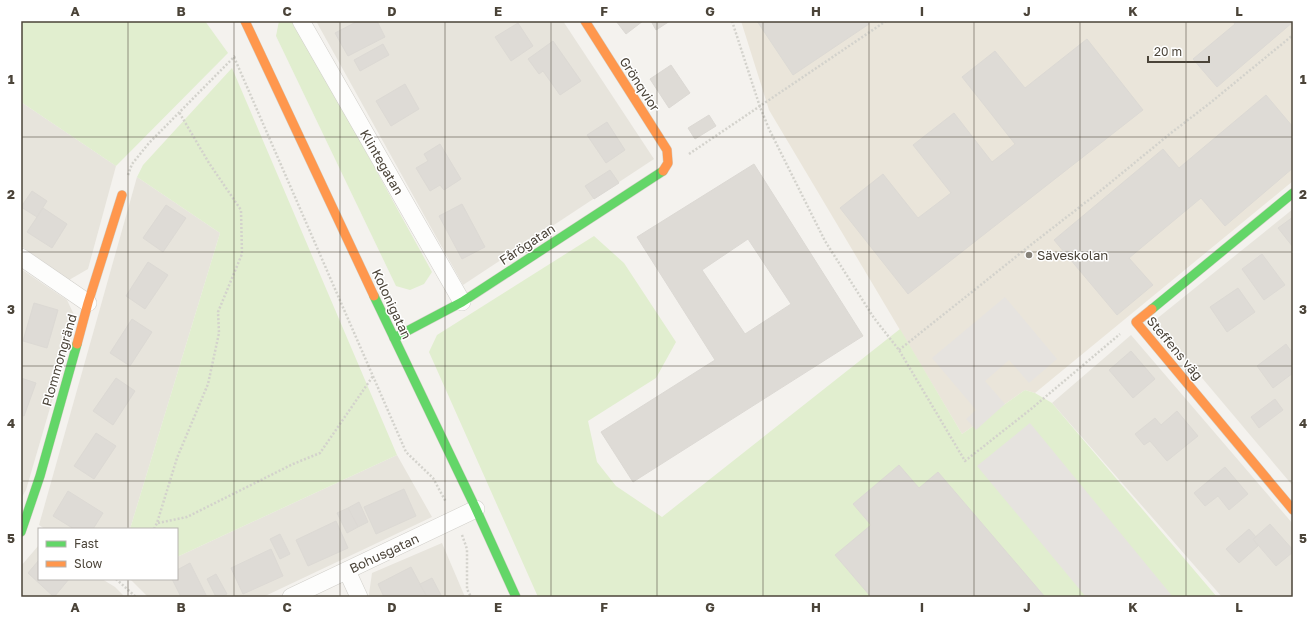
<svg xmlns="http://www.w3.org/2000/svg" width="1314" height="618" font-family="'Golos Text',sans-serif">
<rect width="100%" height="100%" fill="#f4f2ee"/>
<g fill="#e7e4dc">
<polygon points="316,21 563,21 654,159 463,285"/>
<polygon points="21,102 116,166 88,269 69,280 21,246"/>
<polygon points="137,177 220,233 130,529 45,529 39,525"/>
<polygon points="1293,209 1293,486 1154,321"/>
<polygon points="21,269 67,300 76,319 26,490 21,499"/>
<polygon points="1131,335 1293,524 1293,597 1222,597 1052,403"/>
<polygon points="397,455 432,517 263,597 148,597 130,579 177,579 177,557"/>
<polygon points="442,543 465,597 370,597 369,594 372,573"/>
<polygon points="39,545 39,579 102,579 115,587 125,597 21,597 21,566"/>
</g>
<polygon fill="#eae5da" points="741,21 1293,21 1293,181 1035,393 1025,390 962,434 769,110"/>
<g fill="#e1eecf">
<polygon points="21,21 205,21 228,53 116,166 21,102"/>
<polygon points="279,21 294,21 432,272 424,284 410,290 396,286 276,36"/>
<polygon points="232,68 397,455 177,557 177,529 130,529 220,233 137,177 143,165"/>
<polygon points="594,236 624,263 676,342 656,378 588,421 597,462 616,486 662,517 900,329 962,434 1025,390 1035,393 1052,403 1217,597 538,597 429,352 437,335"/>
</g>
<g fill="#e6e3df">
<polygon points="1005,297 1057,359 1029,383 1009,360 985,381 1005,404 976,430 966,419 976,410 932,358"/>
<polygon points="1030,423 1173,597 1086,597 977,466"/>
</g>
<g fill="#dedbd6" stroke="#dcd9d4" fill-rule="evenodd">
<polygon points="358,21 377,21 385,37 348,56 335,33"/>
<polygon points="616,21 643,21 626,34"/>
<polygon points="651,21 670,21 656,30"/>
<polygon points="757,21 866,21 869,24 793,75"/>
<polygon points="1233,21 1293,21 1293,22 1217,87 1193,59 1235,24"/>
<polygon points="518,23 533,46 511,61 495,37"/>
<polygon points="1087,39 1143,110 908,294 840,208 883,174 918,218 951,193 913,145 954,113 992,162 1015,144 962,77 995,51 1025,88"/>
<polygon points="553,41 581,81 560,95 543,71 539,74 528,59"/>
<polygon points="383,44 389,55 360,71 354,60"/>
<polygon points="671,65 690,93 669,108 650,79"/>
<polygon points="405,84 419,109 391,126 376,101"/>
<polygon points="1266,95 1293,127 1293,168 1225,226 1201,198 1129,258 1153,285 1117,315 1054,240 1163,149 1179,168"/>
<polygon points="709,115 716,126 695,139 688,128"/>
<polygon points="607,122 625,150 606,163 587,135"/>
<polygon points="440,144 461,179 444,190 440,185 430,191 416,168 428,161 424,154"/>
<path d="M754 164 863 336 633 482 601 432 715 360 637 237ZM748 239 791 304 745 334 702 270Z"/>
<polygon points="610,170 619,183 594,199 585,186"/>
<polygon points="32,191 47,201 37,217 21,207"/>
<polygon points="462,204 485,247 462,259 439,216"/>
<polygon points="166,205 186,218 163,252 143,238"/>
<polygon points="43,208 67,224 52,248 27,232"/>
<polygon points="1293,217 1293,247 1278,228"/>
<polygon points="1262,254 1285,285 1264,300 1242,269"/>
<polygon points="148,262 168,275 145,309 126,296"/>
<polygon points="1238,288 1255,312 1227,332 1210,307"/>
<polygon points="34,303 58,310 47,348 23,341"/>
<polygon points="132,319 152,332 130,366 110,353"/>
<polygon points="1286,344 1293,354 1293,373 1273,388 1257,366"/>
<polygon points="1131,351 1155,379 1133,398 1109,370"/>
<polygon points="21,378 36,383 24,416 21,415"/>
<polygon points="116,378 135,391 113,425 93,411"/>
<polygon points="1275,399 1283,410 1259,428 1251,417"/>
<polygon points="1177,411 1198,436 1167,461 1150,441 1144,445 1135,434 1155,418 1161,425"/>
<polygon points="96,433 116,446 94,479 74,466"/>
<polygon points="899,465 919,488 938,472 1045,597 871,597 835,555 871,525 853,504"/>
<polygon points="1225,467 1248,494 1229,510 1218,496 1205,506 1194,493"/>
<polygon points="404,489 416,516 376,534 364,507"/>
<polygon points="68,491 103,513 93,529 74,529 53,516"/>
<polygon points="359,502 368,522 358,527 348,508"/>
<polygon points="348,508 358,527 347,533 337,513"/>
<polygon points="336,521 348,548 308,566 296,540"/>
<polygon points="1270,524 1293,550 1293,552 1276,566 1253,539"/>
<polygon points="1249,529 1256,537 1253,539 1258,546 1239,563 1226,549"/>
<polygon points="280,534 290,554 280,559 270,539"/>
<polygon points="271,549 283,576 243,594 231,568"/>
<polygon points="39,560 39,579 69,579 54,597 28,573"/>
<polygon points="190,563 207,597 181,597 172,579 177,579 177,570"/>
<polygon points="411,567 426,595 421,597 384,597 378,584"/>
<polygon points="216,574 227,594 220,597 216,597 207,579"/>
<polygon points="432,578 442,597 427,597 420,584"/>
</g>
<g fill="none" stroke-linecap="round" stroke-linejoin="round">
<defs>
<g id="street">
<polyline points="301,21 462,302"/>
<polyline points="21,257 88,303"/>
<polyline points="347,571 359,597"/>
<polyline points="291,597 476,509"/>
</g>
<g id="fast">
<polyline points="374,296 476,509 516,597"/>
<polyline points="1152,309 1293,193"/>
<polyline points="394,338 462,302 663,171"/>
<polyline points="21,532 40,476 77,344"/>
</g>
<g id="slow">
<polyline points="245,21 374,296"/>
<polyline points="585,21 667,150 668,163 663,171"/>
<polyline points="1152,309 1136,322 1293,510"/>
<polyline points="77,344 88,303 122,195"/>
</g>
</defs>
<use href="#street" stroke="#d2d0cb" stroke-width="18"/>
<use href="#fast" stroke="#d3cfc5" stroke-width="10"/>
<use href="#slow" stroke="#d3cfc5" stroke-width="10"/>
<g stroke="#d3d2cc" stroke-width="2.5" stroke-dasharray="2 2" stroke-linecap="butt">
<polyline points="732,21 760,107 769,129 825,241 874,318 899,350 965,461 1031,409 1120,334"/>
<polyline points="234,57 406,452 433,478 446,502"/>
<polyline points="689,154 886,21"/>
<polyline points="128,175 132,164 149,143 235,56"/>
<polyline points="899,350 1032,244 1099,192 1171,133 1210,103 1293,35"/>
<polyline points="158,523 187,517 293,464 320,453 373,376"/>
<polyline points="154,529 157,523 177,458 208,384 219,333 218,312 242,254 241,210 209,163 179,112"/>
<polyline points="462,535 467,549 467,589 471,597"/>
<polyline points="116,579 136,597"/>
</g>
<use href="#street" stroke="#fdfdfc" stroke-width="17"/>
<use href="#fast" stroke="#63d668" stroke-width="9"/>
<use href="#slow" stroke="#ff974d" stroke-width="9"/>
</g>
<path fill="none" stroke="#4b4439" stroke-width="1" stroke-opacity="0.55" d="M128 21V529M234 21V597M340 21V597M445 21V597M551 21V597M657 21V597M763 21V597M869 21V597M974 21V597M1080 21V597M1186 21V597M21 137H1293M21 252H1293M21 366H1293M21 481H1293M128 579V597"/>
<circle fill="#868178" stroke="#fff" stroke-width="1.5" cx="1029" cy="255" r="4"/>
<g text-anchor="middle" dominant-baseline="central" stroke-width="3" stroke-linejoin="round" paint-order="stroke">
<g font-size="13" fill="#4b4439" stroke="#fff">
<text transform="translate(640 84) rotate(57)">Grönqvior</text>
<text transform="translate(382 162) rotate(60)">Klintegatan</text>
<text transform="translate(527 244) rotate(-33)">Fårögatan</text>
<text transform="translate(392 304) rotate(65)">Kolonigatan</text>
<text transform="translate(1175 348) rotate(50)">Steffens väg</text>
<text transform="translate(59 360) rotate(-74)">Plommongränd</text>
<text transform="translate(384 553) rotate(-25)">Bohusgatan</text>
</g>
<g font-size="13" fill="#4b4439" stroke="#fff" text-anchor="start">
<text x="1037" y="255">Säveskolan</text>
</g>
</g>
<rect width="1314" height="618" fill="none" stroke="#ffffff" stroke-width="44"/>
<rect x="38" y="528" width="140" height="52" fill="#ffffff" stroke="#b7b4b0"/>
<rect x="46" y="541" width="20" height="6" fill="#63d668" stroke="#b7b4b0"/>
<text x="74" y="548" font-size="12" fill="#4b4439">Fast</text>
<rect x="46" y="561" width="20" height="6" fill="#ff974d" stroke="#b7b4b0"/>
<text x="74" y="568" font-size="12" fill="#4b4439">Slow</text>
<path d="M1148 56v6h61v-6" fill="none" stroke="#4b4439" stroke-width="2"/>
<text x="1154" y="56" font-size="12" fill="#4b4439" stroke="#ffffff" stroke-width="3" paint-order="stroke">20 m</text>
<rect x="22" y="22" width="1270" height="574" fill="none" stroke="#4b4439" stroke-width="1.5"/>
<g font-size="13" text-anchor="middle" font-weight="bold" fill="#4b4439">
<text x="75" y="16">A</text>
<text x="181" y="16">B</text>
<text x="287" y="16">C</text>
<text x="392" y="16">D</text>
<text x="498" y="16">E</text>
<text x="604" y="16">F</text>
<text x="710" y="16">G</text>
<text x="816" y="16">H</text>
<text x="922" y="16">I</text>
<text x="1027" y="16">J</text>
<text x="1133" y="16">K</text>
<text x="1239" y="16">L</text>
<text x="11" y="84">1</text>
<text x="1303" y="84">1</text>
<text x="11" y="199">2</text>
<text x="1303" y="199">2</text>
<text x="11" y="314">3</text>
<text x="1303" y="314">3</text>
<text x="11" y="428">4</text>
<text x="1303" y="428">4</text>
<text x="11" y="543">5</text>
<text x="1303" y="543">5</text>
<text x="75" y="612">A</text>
<text x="181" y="612">B</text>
<text x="287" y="612">C</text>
<text x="392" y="612">D</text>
<text x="498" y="612">E</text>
<text x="604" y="612">F</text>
<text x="710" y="612">G</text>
<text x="816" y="612">H</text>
<text x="922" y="612">I</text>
<text x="1027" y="612">J</text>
<text x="1133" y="612">K</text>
<text x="1239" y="612">L</text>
</g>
</svg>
